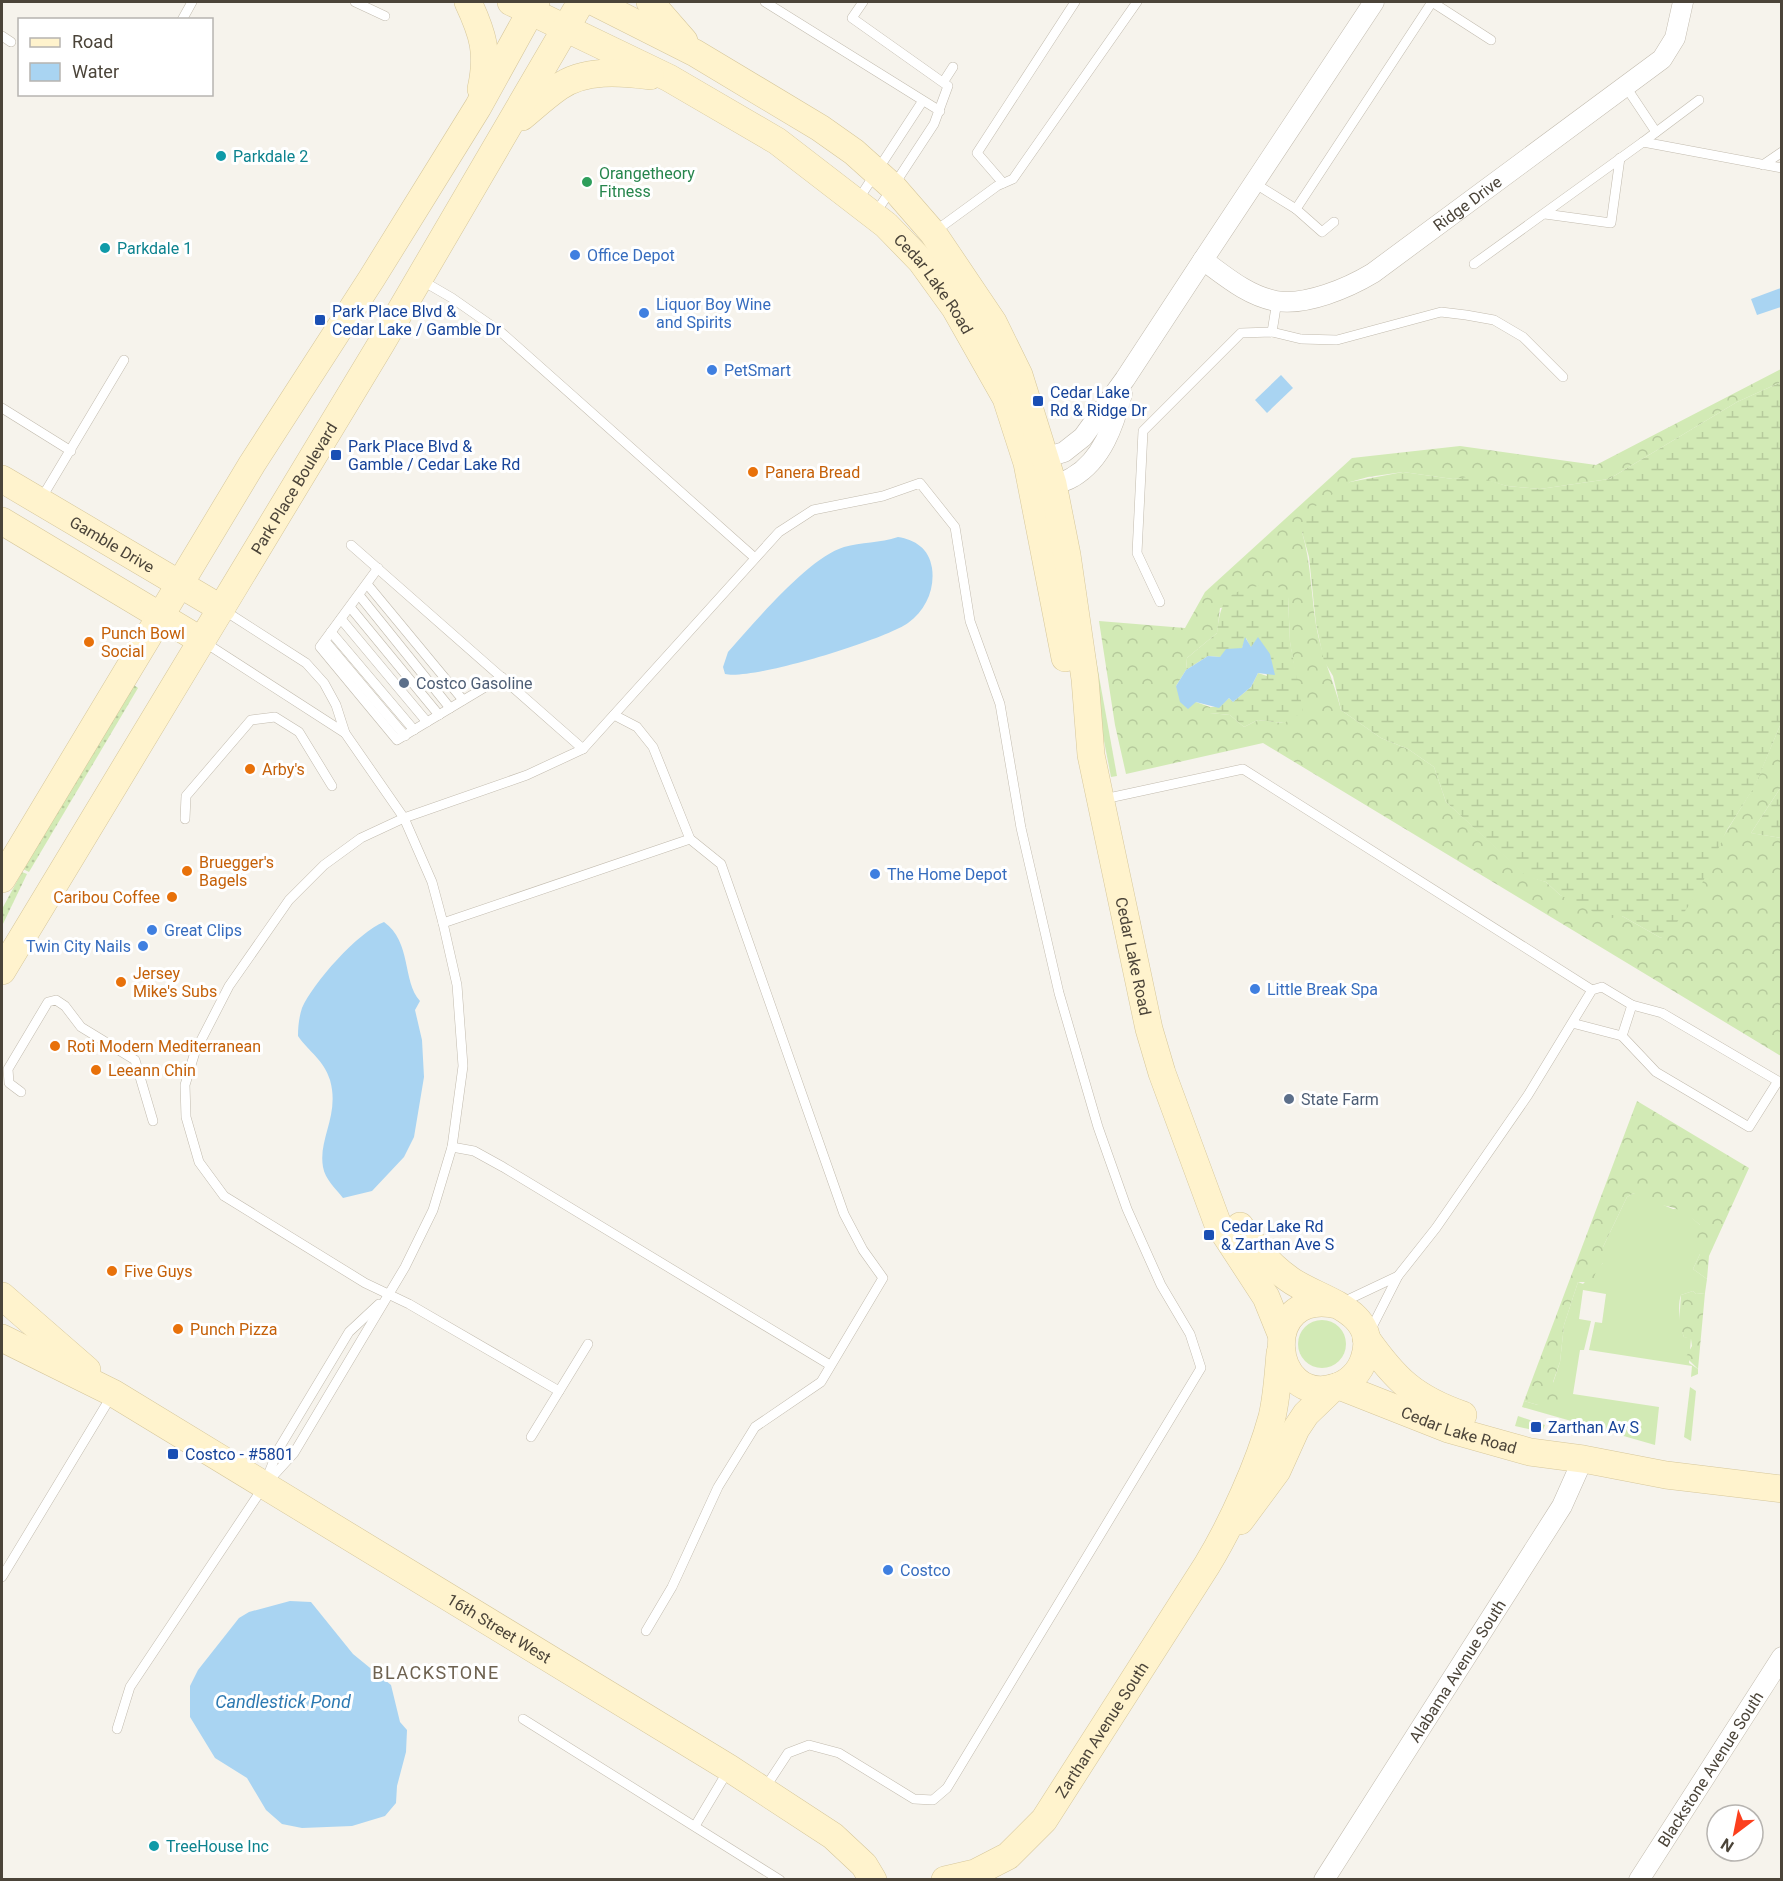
<svg xmlns="http://www.w3.org/2000/svg" width="1783" height="1881" font-family="Roboto,sans-serif">
<defs>
<pattern id="forest-crowns" width="20" height="18" patternUnits="userSpaceOnUse" patternTransform="scale(1.5)"><rect width="20" height="18" fill="#d2eab5"/><path d="M2 6a3 3 0 1 1 6 0M12 15a3 3 0 1 1 6 0" fill="none" stroke="#b6ca9c"/></pattern>
<pattern id="wetland-marsh" width="20" height="14" patternUnits="userSpaceOnUse" patternTransform="scale(1.5)"><rect width="20" height="14" fill="#d2eab5"/><path d="M1 5h8M5 5V1M11 12h8M15 12V8" fill="none" stroke="#b6ca9c"/></pattern>
<pattern id="park-dots" width="8" height="8" patternUnits="userSpaceOnUse" patternTransform="scale(1.5)"><rect width="8" height="8" fill="#d2eab5"/><path d="M2 2h.1M6 6h.1" fill="none" stroke="#b6ca9c" stroke-width="1.8" stroke-linecap="round"/></pattern>
</defs>
<rect width="100%" height="100%" fill="#f6f3ec"/>
<g fill="#d2eab5">
<polygon points="1089,621 1117,776 1111,777 1099,715"/>
<path d="M1634 1193 1673 1209H1682L1700 1225V1254L1693 1269 1707 1279 1705 1293 1696 1294 1693 1291 1681 1295C1677 1305 1680 1326 1684 1337L1691 1338 1689 1363 1698 1369V1374L1691 1377 1692 1366 1589 1350 1595 1322 1602 1323 1606 1294 1583 1290 1579 1319 1591 1321 1584 1350H1580L1573 1394 1659 1407 1655 1445 1522 1407 1524 1401 1538 1405 1553 1383 1560 1362 1564 1325 1578 1282 1583 1284 1603 1263V1247L1627 1197Z"/>
<circle cx="1322" cy="1344" r="24"/>
<polygon points="1690,1387 1696,1391 1691,1441 1684,1437"/>
<polygon points="1518,1416 1545,1425 1542,1432 1515,1426"/>
</g>
<g fill="url(#forest-crowns)" fill-rule="evenodd">
<path d="M1781 369V382L1737 402 1609 479 1540 489 1507 486 1475 477 1453 479 1403 472 1368 477 1350 482 1302 532C1311 563 1311 593 1316 625 1321 655 1334 681 1341 710L1381 738 1408 749 1434 767 1446 802 1527 876 1546 882 1560 895 1622 916 1661 938 1755 785 1781 723V787L1751 833 1781 838V1056L1263 743 1126 774 1115 725 1099 621 1185 628 1205 592 1352 458 1460 446 1596 465ZM1288 597 1290 642 1299 698 1284 723 1258 720 1244 727 1230 715 1210 713V707L1196 702 1176 686 1186 670 1187 658 1217 633 1220 608Z"/>
<path d="M1637 1101 1749 1168 1709 1256 1707 1279 1693 1269 1700 1254 1695 1244 1700 1225C1684 1211 1669 1202 1647 1206L1634 1193 1627 1197 1603 1247V1263L1595 1274V1282H1578L1564 1325 1560 1362 1553 1382 1558 1387 1559 1402 1538 1405 1524 1401Z"/>
<polygon points="1693,1291 1696,1294 1705,1293 1698,1369 1686,1357 1692,1346 1691,1339 1684,1337 1679,1324 1681,1295"/>
</g>
<g fill="url(#wetland-marsh)">
<polygon points="1781,382 1781,723 1755,786 1727,830 1697,894 1678,921 1661,938 1622,916 1607,919 1560,895 1546,882 1527,877 1446,802 1434,767 1408,749 1381,738 1341,710 1333,676 1324,661 1316,624 1309,557 1302,532 1310,510 1350,482 1403,472 1453,479 1475,476 1507,486 1540,489 1609,479 1737,402"/>
<path d="M1270 583 1282 589 1288 597 1290 642 1303 712 1284 723 1258 720 1244 727 1230 715 1210 713V707H1219L1229 698 1233 702 1251 687 1258 673 1267 676 1258 638 1251 648 1246 638 1242 648 1220 657 1208 656 1186 670 1187 658 1217 633C1222 590 1231 593 1270 583Z"/>
<polygon points="1781,787 1781,838 1750,833 1751,833"/>
</g>
<g fill="url(#park-dots)">
<polygon points="134,685 138,688 29,872 23,869"/>
<polygon points="22,872 27,874 2,926 2,909"/>
</g>
<g fill="#a9d4f2">
<polygon points="1781,288 1781,307 1757,315 1751,299"/>
<polygon points="1281,375 1293,388 1267,413 1255,400"/>
<path d="M898 537C915 540 929 548 932 568 935 589 926 610 908 623 884 640 751 681 725 674L723 667 728 652C754 623 808 558 844 547 861 542 880 543 898 537Z"/>
<polygon points="1245,637 1251,647 1258,637 1270,654 1275,675 1258,673 1251,687 1233,702 1229,698 1219,708 1196,702 1188,709 1180,702 1176,686 1186,670 1208,656 1220,657 1226,649 1242,648"/>
<path d="M384 922C412 942 402 981 420 1001L415 1010 422 1040 424 1077 414 1137 404 1157 372 1191 343 1198C336 1189 325 1179 323 1167 318 1139 340 1115 330 1080 324 1060 309 1052 298 1036 298 1027 299 1017 302 1008 313 983 358 932 384 922Z"/>
<polygon points="290,1601 311,1602 353,1654 391,1685 400,1722 407,1730 406,1752 397,1786 396,1803 385,1816 352,1826 302,1828 282,1824 266,1810 247,1778 215,1758 190,1717 190,1686 198,1670 239,1618 249,1612"/>
</g>
<g fill="none" stroke-linecap="round" stroke-linejoin="round">
<defs>
<g id="lane">
<polyline points="355,2 385,16"/>
<polyline points="765,2 940,111"/>
<polyline points="863,2 852,18 948,86 934,124 875,214"/>
<polyline points="1432,2 1491,40"/>
<polyline points="182,20 192,2"/>
<polyline points="2,36 11,42"/>
<polyline points="944,81 953,67"/>
<polyline points="1626,87 1656,132"/>
<polyline points="1643,142 1699,100"/>
<polyline points="1763,165 1782,152"/>
<polyline points="1003,183 977,153 1075,2"/>
<polyline points="1254,183 1296,209 1322,232 1334,222"/>
<polyline points="858,200 922,102"/>
<polyline points="1296,209 1432,2"/>
<polyline points="1545,214 1611,223 1620,158"/>
<polyline points="934,232 997,186 1013,179 1137,2"/>
<polyline points="1474,264 1643,142 1782,168"/>
<polyline points="421,280 452,298 502,333 755,558"/>
<polyline points="1272,332 1277,301"/>
<polyline points="2,408 71,451"/>
<polyline points="41,499 124,360"/>
<polyline points="351,545 583,749"/>
<polyline points="378,568 320,647 397,740 502,677"/>
<polyline points="367,584 463,700"/>
<polyline points="359,595 450,708"/>
<polyline points="1160,602 1137,553 1143,431 1241,333 1272,332 1301,339 1337,340 1441,312 1466,315 1494,320 1523,337 1563,377"/>
<polyline points="350,607 439,715"/>
<polyline points="341,619 427,722"/>
<polyline points="331,632 414,730"/>
<polyline points="325,641 405,736"/>
<polyline points="204,642 345,733"/>
<polyline points="614,715 637,727 653,747 690,839 721,864 844,1214 863,1250 883,1278 821,1382 755,1427 718,1487 672,1587 646,1631"/>
<polyline points="1104,799 1243,769 1592,990"/>
<polyline points="185,819 186,796 251,720 275,717 299,732 332,786"/>
<polyline points="443,923 690,839"/>
<polyline points="1622,1036 1632,1005"/>
<polyline points="21,1092 9,1083 8,1069 48,1002 56,1000 65,1006 81,1027 135,1060 153,1121"/>
<polyline points="452,1147 474,1151 503,1167 830,1365"/>
<polyline points="1343,1302 1398,1276"/>
<polyline points="1370,1331 1398,1276 1436,1228 1528,1095 1592,990 1602,987 1632,1005 1662,1013 1778,1081 1749,1127 1656,1072 1622,1036 1572,1023"/>
<polyline points="559,1391 409,1304 365,1283 224,1196 199,1162 186,1117 185,1085 195,1052 229,986 289,900 324,865 361,838 404,818 527,775 583,749 779,532 813,510 883,496 920,483 955,527 970,621 1000,704 1021,828 1059,993 1098,1127 1127,1209 1161,1285 1190,1334 1201,1368 947,1788 933,1800 914,1799 839,1753 809,1745 788,1753 765,1788"/>
<polyline points="531,1437 588,1344"/>
<polyline points="267,1478 278,1450 349,1332 379,1304"/>
<polyline points="2,1577 112,1395"/>
<polyline points="523,1719 780,1880"/>
<polyline points="117,1729 130,1687 264,1486 294,1453 405,1267 433,1210 452,1147 463,1066 457,985 443,923 432,882 404,818 345,733 336,705 324,683 306,663 225,611"/>
<polyline points="695,1826 729,1769"/>
</g>
<g id="street">
<path id="s1" d="M1374 2 1203 260C1225 276 1248 296 1276 301 1306 306 1348 288 1373 273L1662 59 1675 38 1683 2"/>
<polyline points="1032,462 1064,452 1083,437 1125,379 1203,260"/>
<path d="M1041 487C1051 485 1064 483 1073 477 1102 460 1114 425 1122 394"/>
<path id="s2" d="M1324 1880 1562 1506 1583 1459"/>
<path id="s3" d="M1639 1880 1782 1657"/>
</g>
<g id="secondary">
<path d="M468 2C483 34 489 53 481 89"/>
<path id="s4" d="M511 2 669 78 777 141 886 225 921 261 955 308 1006 398 1027 463 1065 658"/>
<path id="s5" d="M594 2 695 53 820 128 854 152 893 187 933 233 993 322 1019 375 1053 484 1067 555 1085 679 1091 755 1149 1029 1162 1073 1217 1222 1266 1297 1281 1334"/>
<polyline points="650,2 684,41"/>
<path d="M522 117C534 107 546 96 559 87 584 69 621 72 650 76"/>
<path id="s6" d="M2 479 222 609"/>
<polyline points="2,521 202,641"/>
<polyline points="2,879 252,464 372,278 478,107 536,2"/>
<path id="s7" d="M2 971 381 344 581 2"/>
<path d="M1240 1226C1254 1247 1268 1264 1289 1279 1317 1300 1381 1309 1364 1359 1360 1372 1349 1383 1336 1387 1269 1409 1257 1286 1338 1305"/>
<polyline points="2,1296 87,1370"/>
<path id="s8" d="M2 1338 113 1393 729 1768 833 1836 864 1865 873 1880"/>
<path d="M1366 1338C1395 1379 1414 1398 1463 1415"/>
<path id="s9" d="M1339 1386 1448 1429 1530 1452 1583 1459 1666 1475 1782 1489"/>
<polyline points="1240,1521 1277,1471 1296,1429 1306,1414 1333,1388"/>
<path id="s10" d="M945 1880 975 1873 1008 1856 1044 1820 1207 1565C1232 1524 1259 1464 1272 1417 1277 1396 1278 1374 1280 1353"/>
</g>
</defs>
<use href="#lane" stroke="#c2bbae" stroke-width="10"/>
<use href="#street" stroke="#c2bbae" stroke-width="21"/>
<use href="#secondary" stroke="#d6c79b" stroke-width="28"/>
<use href="#lane" stroke="#fff" stroke-width="9"/>
<use href="#street" stroke="#fff" stroke-width="20"/>
<use href="#secondary" stroke="#fff3cd" stroke-width="27"/>
</g>
<g fill="#0f9aa8" stroke="#fff" stroke-width="2">
<circle cx="221" cy="156" r="6"/>
<circle cx="105" cy="248" r="6"/>
<circle cx="154" cy="1846" r="6"/>
</g>
<circle fill="#2e9e5b" stroke="#fff" stroke-width="2" cx="587" cy="182" r="6"/>
<g fill="#3f7fe0" stroke="#fff" stroke-width="2">
<circle cx="575" cy="255" r="6"/>
<circle cx="644" cy="313" r="6"/>
<circle cx="712" cy="370" r="6"/>
<circle cx="875" cy="874" r="6"/>
<circle cx="152" cy="930" r="6"/>
<circle cx="143" cy="946" r="6"/>
<circle cx="1255" cy="989" r="6"/>
<circle cx="888" cy="1570" r="6"/>
</g>
<g fill="#1a4fb4" stroke="#fff" stroke-width="2">
<rect x="314" y="314" width="12" height="12" rx="3"/>
<rect x="1032" y="395" width="12" height="12" rx="3"/>
<rect x="330" y="449" width="12" height="12" rx="3"/>
<rect x="1203" y="1229" width="12" height="12" rx="3"/>
<rect x="1530" y="1421" width="12" height="12" rx="3"/>
<rect x="167" y="1448" width="12" height="12" rx="3"/>
</g>
<g fill="#e8710a" stroke="#fff" stroke-width="2">
<circle cx="753" cy="472" r="6"/>
<circle cx="89" cy="642" r="6"/>
<circle cx="250" cy="769" r="6"/>
<circle cx="187" cy="871" r="6"/>
<circle cx="172" cy="897" r="6"/>
<circle cx="121" cy="982" r="6"/>
<circle cx="55" cy="1046" r="6"/>
<circle cx="96" cy="1070" r="6"/>
<circle cx="112" cy="1271" r="6"/>
<circle cx="178" cy="1329" r="6"/>
</g>
<g fill="#5c6f8a" stroke="#fff" stroke-width="2">
<circle cx="404" cy="683" r="6"/>
<circle cx="1289" cy="1099" r="6"/>
</g>
<g text-anchor="middle" dominant-baseline="central" stroke-width="6" stroke-linejoin="round" paint-order="stroke">
<g font-size="16" fill="#0d838f" stroke="#fff" text-anchor="start">
<text x="233" y="156">Parkdale 2</text>
<text x="117" y="248">Parkdale 1</text>
<text x="166" y="1846">TreeHouse Inc</text>
</g>
<g font-size="16" fill="#27864d" stroke="#fff" text-anchor="start">
<text x="599" y="173">Orangetheory<tspan x="599" dy="18">Fitness</tspan></text>
</g>
<g font-size="16" fill="#4b4439" stroke="#fff">
<text stroke="none"><textPath href="#s1" startOffset="614">Ridge Drive</textPath></text>
<text stroke="none"><textPath href="#s4" startOffset="514">Cedar Lake Road</textPath></text>
<text stroke="none"><textPath href="#s7" startOffset="564">Park Place Boulevard</textPath></text>
<text stroke="none"><textPath href="#s6" startOffset="128">Gamble Drive</textPath></text>
<text stroke="none"><textPath href="#s5" startOffset="1174">Cedar Lake Road</textPath></text>
<text stroke="none"><textPath href="#s9" startOffset="128">Cedar Lake Road</textPath></text>
<text stroke="none"><textPath href="#s8" startOffset="576">16th Street West</textPath></text>
<text stroke="none"><textPath href="#s2" startOffset="248">Alabama Avenue South</textPath></text>
<text stroke="none"><textPath href="#s10" startOffset="226">Zarthan Avenue South</textPath></text>
<text stroke="none"><textPath href="#s3" startOffset="132">Blackstone Avenue South</textPath></text>
</g>
<g font-size="16" fill="#366cbe" stroke="#fff" text-anchor="start">
<text x="587" y="255">Office Depot</text>
<text x="656" y="304">Liquor Boy Wine<tspan x="656" dy="18">and Spirits</tspan></text>
<text x="724" y="370">PetSmart</text>
<text x="887" y="874">The Home Depot</text>
<text x="164" y="930">Great Clips</text>
<text x="131" y="946" text-anchor="end">Twin City Nails</text>
<text x="1267" y="989">Little Break Spa</text>
<text x="900" y="1570">Costco</text>
</g>
<g font-size="16" fill="#164399" stroke="#fff" text-anchor="start">
<text x="332" y="311">Park Place Blvd &amp;<tspan x="332" dy="18">Cedar Lake / Gamble Dr</tspan></text>
<text x="1050" y="392">Cedar Lake<tspan x="1050" dy="18">Rd &amp; Ridge Dr</tspan></text>
<text x="348" y="446">Park Place Blvd &amp;<tspan x="348" dy="18">Gamble / Cedar Lake Rd</tspan></text>
<text x="1221" y="1226">Cedar Lake Rd<tspan x="1221" dy="18">&amp; Zarthan Ave S</tspan></text>
<text x="1548" y="1427">Zarthan Av S</text>
<text x="185" y="1454">Costco - #5801</text>
</g>
<g font-size="16" fill="#c56008" stroke="#fff" text-anchor="start">
<text x="765" y="472">Panera Bread</text>
<text x="101" y="633">Punch Bowl<tspan x="101" dy="18">Social</tspan></text>
<text x="262" y="769">Arby's</text>
<text x="199" y="862">Bruegger's<tspan x="199" dy="18">Bagels</tspan></text>
<text x="160" y="897" text-anchor="end">Caribou Coffee</text>
<text x="133" y="973">Jersey<tspan x="133" dy="18">Mike's Subs</tspan></text>
<text x="67" y="1046">Roti Modern Mediterranean</text>
<text x="108" y="1070">Leeann Chin</text>
<text x="124" y="1271">Five Guys</text>
<text x="190" y="1329">Punch Pizza</text>
</g>
<g font-size="16" fill="#4e5e75" stroke="#fff" text-anchor="start">
<text x="416" y="683">Costco Gasoline</text>
<text x="1301" y="1099">State Farm</text>
</g>
<g font-size="18" letter-spacing="1.5" fill="#6e6250" stroke="#fff">
<text x="436" y="1672">BLACKSTONE</text>
</g>
<g font-size="18" font-style="italic" fill="#2e7ab2" stroke="#fff">
<text x="283" y="1701">Candlestick Pond</text>
</g>
</g>
<rect width="1783" height="1881" fill="none" stroke="#4b4439" stroke-width="6"/>
<rect x="18" y="18" width="195" height="78" fill="#ffffff" stroke="#b7b4b0" stroke-width="1.5"/>
<rect x="30" y="38" width="30" height="9" fill="#fff3cd" stroke="#b7b4b0" stroke-width="1.5"/>
<text x="72" y="48" font-size="18" fill="#4b4439">Road</text>
<rect x="30" y="63" width="30" height="18" fill="#a9d4f2" stroke="#b7b4b0" stroke-width="1.5"/>
<text x="72" y="78" font-size="18" fill="#4b4439">Water</text>
<g transform="translate(1735 1833) rotate(212)"><circle r="28" fill="#ffffff" stroke="#b7b4b0" stroke-width="1.5"/>
<path d="M0-4.5L10 22L0 15L-10 22Z" fill="#fc3f1d"/>
<text y="-9" font-size="16" font-weight="bold" text-anchor="middle" fill="#4b4439">N</text>
</g>
</svg>
